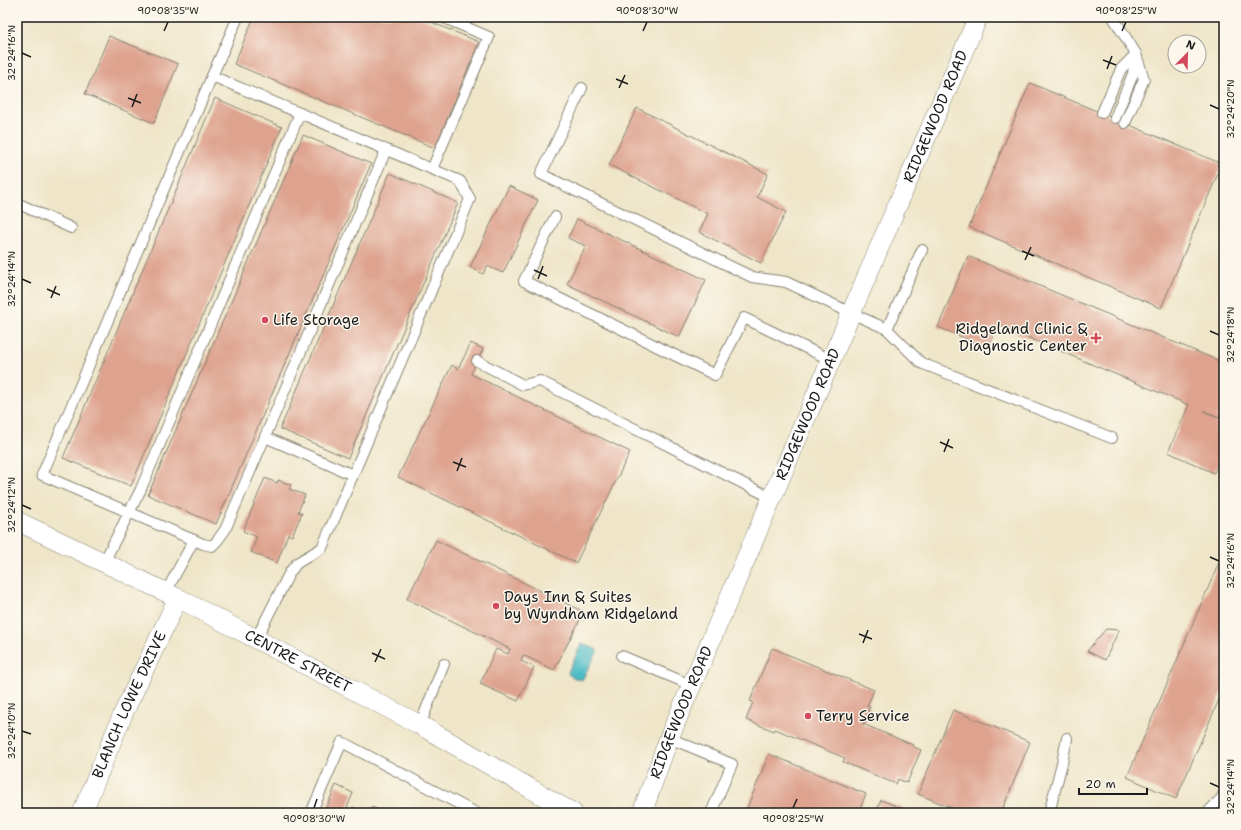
<svg xmlns="http://www.w3.org/2000/svg" width="1241" height="830" font-family="'Shantell Sans',sans-serif">
<rect width="100%" height="100%" fill="#fbf7ec"/>
<filter id="ink" filterUnits="userSpaceOnUse"><feTurbulence type="fractalNoise" baseFrequency=".025" numOctaves="2"/><feDisplacementMap in="SourceGraphic" scale="8" xChannelSelector="R" yChannelSelector="G"/><feConvolveMatrix kernelMatrix="1 2 1 2 8 2 1 2 1" color-interpolation-filters="sRGB"/></filter>
<filter id="wash" filterUnits="userSpaceOnUse"><feTurbulence type="fractalNoise" baseFrequency=".012" numOctaves="4" result="noise"/><feDisplacementMap in="SourceGraphic" scale="16" xChannelSelector="R" yChannelSelector="G"/><feGaussianBlur stdDeviation="0.9" result="paint"/><feColorMatrix in="noise" values="0 0 0 0 0 0 0 0 0 0 0 0 0 0 0 0 0 1.4 0 .05"/><feComposite in="paint" operator="in"/></filter>
<g filter="url(#wash)">
<rect width="100%" height="100%" fill="#efe6c9"/>
<polygon fill="#4ebcc6" stroke="#356c71" points="582,643 597,650 597,652 582,680 575,678 568,674 569,670"/>
<g id="blocks">
<g fill="#dea38f">
<polygon points="254,17 419,17 479,42 435,148 234,64"/>
<polygon points="109,36 178,64 154,123 85,94"/>
<polygon points="1030,83 1222,164 1161,308 969,227"/>
<polygon points="215,98 282,127 131,486 63,458"/>
<polygon points="637,108 768,174 757,197 786,212 761,263 699,232 708,214 609,165"/>
<polygon points="303,135 371,164 216,524 148,495"/>
<polygon points="390,173 458,203 348,458 280,429"/>
<polygon points="509,186 538,200 503,273 487,266 483,274 470,267"/>
<polygon points="577,219 706,280 679,337 567,284 586,246 568,238"/>
<polygon points="968,256 1224,363 1224,419 1204,411 1224,420 1224,450 1214,473 1168,452 1189,405 998,325 988,348 938,327"/>
<polygon points="471,343 483,349 471,374 630,452 576,563 398,477 452,365 458,369"/>
<polygon points="265,478 277,483 278,480 291,485 289,489 305,495 298,512 302,513 292,536 288,534 277,563 251,552 257,537 243,531"/>
<polygon points="436,540 584,612 554,670 523,655 521,661 534,667 518,701 480,684 496,649 508,654 510,649 407,599"/>
<polygon points="1224,551 1224,688 1176,799 1127,777"/>
<polygon points="1106,629 1119,630 1105,660 1087,651"/>
<polygon points="772,648 874,690 867,706 870,707 868,711 870,712 865,722 864,721 863,724 913,745 912,746 921,750 907,783 898,779 896,784 843,762 845,758 775,729 774,731 746,720 753,702 750,701"/>
<polygon points="953,710 1030,742 1001,813 964,813 918,794"/>
<polygon points="769,754 866,794 858,813 745,813"/>
<polygon points="336,785 353,793 345,813 324,813"/>
<polygon points="881,800 914,813 876,813"/>
<polygon points="353,807 361,811 362,808 370,811 372,807 385,813 351,813"/>
</g>
</g>
</g>
<g filter="url(#ink)">
<use href="#blocks" fill-opacity="0" stroke="#868172" stroke-width="1"/>
<g fill="none" stroke-linecap="round" stroke-linejoin="round">
<defs>
<g id="service">
<polyline points="238,17 212,76 42,475 203,544 212,546 217,541 225,530 265,437 353,475"/>
<polyline points="1113,17 1136,54 1144,79 1125,123"/>
<polyline points="212,76 460,181 470,199 322,548 297,563 290,572 256,639"/>
<polyline points="582,88 541,174 752,277 786,282 851,313 887,329 921,363 1112,438"/>
<polyline points="1102,113 1121,69 1136,54"/>
<polyline points="1115,118 1133,74 1135,58"/>
<polyline points="432,169 489,37 442,17"/>
<polyline points="17,203 71,228"/>
<polyline points="555,217 524,281 715,375 744,318 831,360"/>
<polyline points="887,329 922,250"/>
<polyline points="477,361 523,385 540,381 772,498"/>
<polyline points="265,437 386,150"/>
<polyline points="104,562 140,491 300,113"/>
<polyline points="166,592 194,540"/>
<polyline points="622,656 691,685"/>
<polyline points="420,725 444,664"/>
<polyline points="669,738 732,764 711,813"/>
<polyline points="311,813 342,742 476,813"/>
<polyline points="1049,813 1062,763 1067,738"/>
<polyline points="1207,813 1221,799 1224,793"/>
</g>
<g id="minor">
<path id="s1" d="M17 521 178 598 420 725 573 813"/>
<path id="s2" d="M82 813 123 714 178 598"/>
<path id="s3" d="M642 813 669 738 978 17"/>
</g>
</defs>
<use href="#service" stroke="#868172" stroke-width="12"/>
<use href="#minor" stroke="#868172" stroke-width="20"/>
<use href="#service" stroke="#fff" stroke-width="10"/>
<use href="#minor" stroke="#fff" stroke-width="19"/>
</g>
</g>
<path fill="none" stroke="#1c1c1c" stroke-width="1.5" d="M164 31 168 22M643 31 647 22M1122 31 1126 22M22 53 31 57M1103 60 1116 65M1107 69 1112 56M616 79 628 84M619 88 625 75M128 98 141 103M1210 105 1219 109M132 107 137 94M1022 251 1034 256M1025 260 1031 247M534 270 547 276M22 279 31 283M538 279 543 266M47 289 60 295M51 298 56 286M1210 331 1219 335M940 442 953 448M944 452 949 439M453 462 466 467M457 471 462 458M22 505 31 509M1210 557 1219 561M859 634 872 639M863 643 868 630M372 653 385 659M375 662 381 649M22 731 31 734M1210 783 1219 787M314 808 317 799M793 808 797 799"/>
<g fill="#d1495b" stroke="#fbf7ec" stroke-width="1.5">
<circle cx="265" cy="320" r="4"/>
<path d="M1094 332h4v4h4v4h-4v4h-4v-4h-4v-4h4z"/>
<circle cx="496" cy="606" r="4"/>
<circle cx="808" cy="716" r="4"/>
</g>
<g text-anchor="middle" dominant-baseline="central" stroke-width="3" stroke-linejoin="round" paint-order="stroke">
<g font-size="15" fill="#1c1c1c" stroke="#fbf7ec">
<text stroke="none"><textPath href="#s3" startOffset="756">RIDGEWOOD ROAD</textPath></text>
<text stroke="none"><textPath href="#s3" startOffset="432">RIDGEWOOD ROAD</textPath></text>
<text stroke="none"><textPath href="#s1" startOffset="314">CENTRE STREET</textPath></text>
<text stroke="none"><textPath href="#s2" startOffset="118">BLANCH LOWE DRIVE</textPath></text>
<text stroke="none"><textPath href="#s3" startOffset="108">RIDGEWOOD ROAD</textPath></text>
</g>
<g font-size="15" fill="#1c1c1c" stroke="#fbf7ec" text-anchor="start">
<text x="273" y="320">Life Storage</text>
<text x="1087" y="329" text-anchor="end">Ridgeland Clinic &amp;<tspan x="1087" dy="17">Diagnostic Center</tspan></text>
<text x="504" y="597">Days Inn &amp; Suites<tspan x="504" dy="17">by Wyndham Ridgeland</tspan></text>
<text x="816" y="716">Terry Service</text>
</g>
</g>
<rect width="1241" height="830" fill="none" stroke="#fbf7ec" stroke-width="44"/>
<g transform="translate(1187 54) rotate(23)"><circle r="19" fill="#fbf7ec" stroke="#a29f99"/>
<path d="M0-3L7 15L0 10L-7 15Z" fill="#d1495b"/>
<text y="-6" font-size="11" font-weight="bold" text-anchor="middle" fill="#1c1c1c">N</text>
</g>
<path d="M1079 788v6h68v-6" fill="none" stroke="#1c1c1c" stroke-width="2"/>
<text x="1085" y="788" font-size="12" fill="#1c1c1c" stroke="#fbf7ec" stroke-width="3" paint-order="stroke">20 m</text>
<rect x="22" y="22" width="1197" height="786" fill="none" stroke="#1c1c1c" stroke-width="1.5"/>
<g font-size="10" text-anchor="middle" fill="#1c1c1c">
<text x="168" y="14">90°08'35"W</text>
<text x="647" y="14">90°08'30"W</text>
<text x="1126" y="14">90°08'25"W</text>
<text transform="translate(11 53) rotate(-90)" y="4">32°24'16"N</text>
<text transform="translate(1230 109) rotate(-90)" y="4">32°24'20"N</text>
<text transform="translate(11 279) rotate(-90)" y="4">32°24'14"N</text>
<text transform="translate(1230 335) rotate(-90)" y="4">32°24'18"N</text>
<text transform="translate(11 505) rotate(-90)" y="4">32°24'12"N</text>
<text transform="translate(1230 561) rotate(-90)" y="4">32°24'16"N</text>
<text transform="translate(11 731) rotate(-90)" y="4">32°24'10"N</text>
<text transform="translate(1230 787) rotate(-90)" y="4">32°24'14"N</text>
<text x="314" y="822">90°08'30"W</text>
<text x="793" y="822">90°08'25"W</text>
</g>
</svg>
